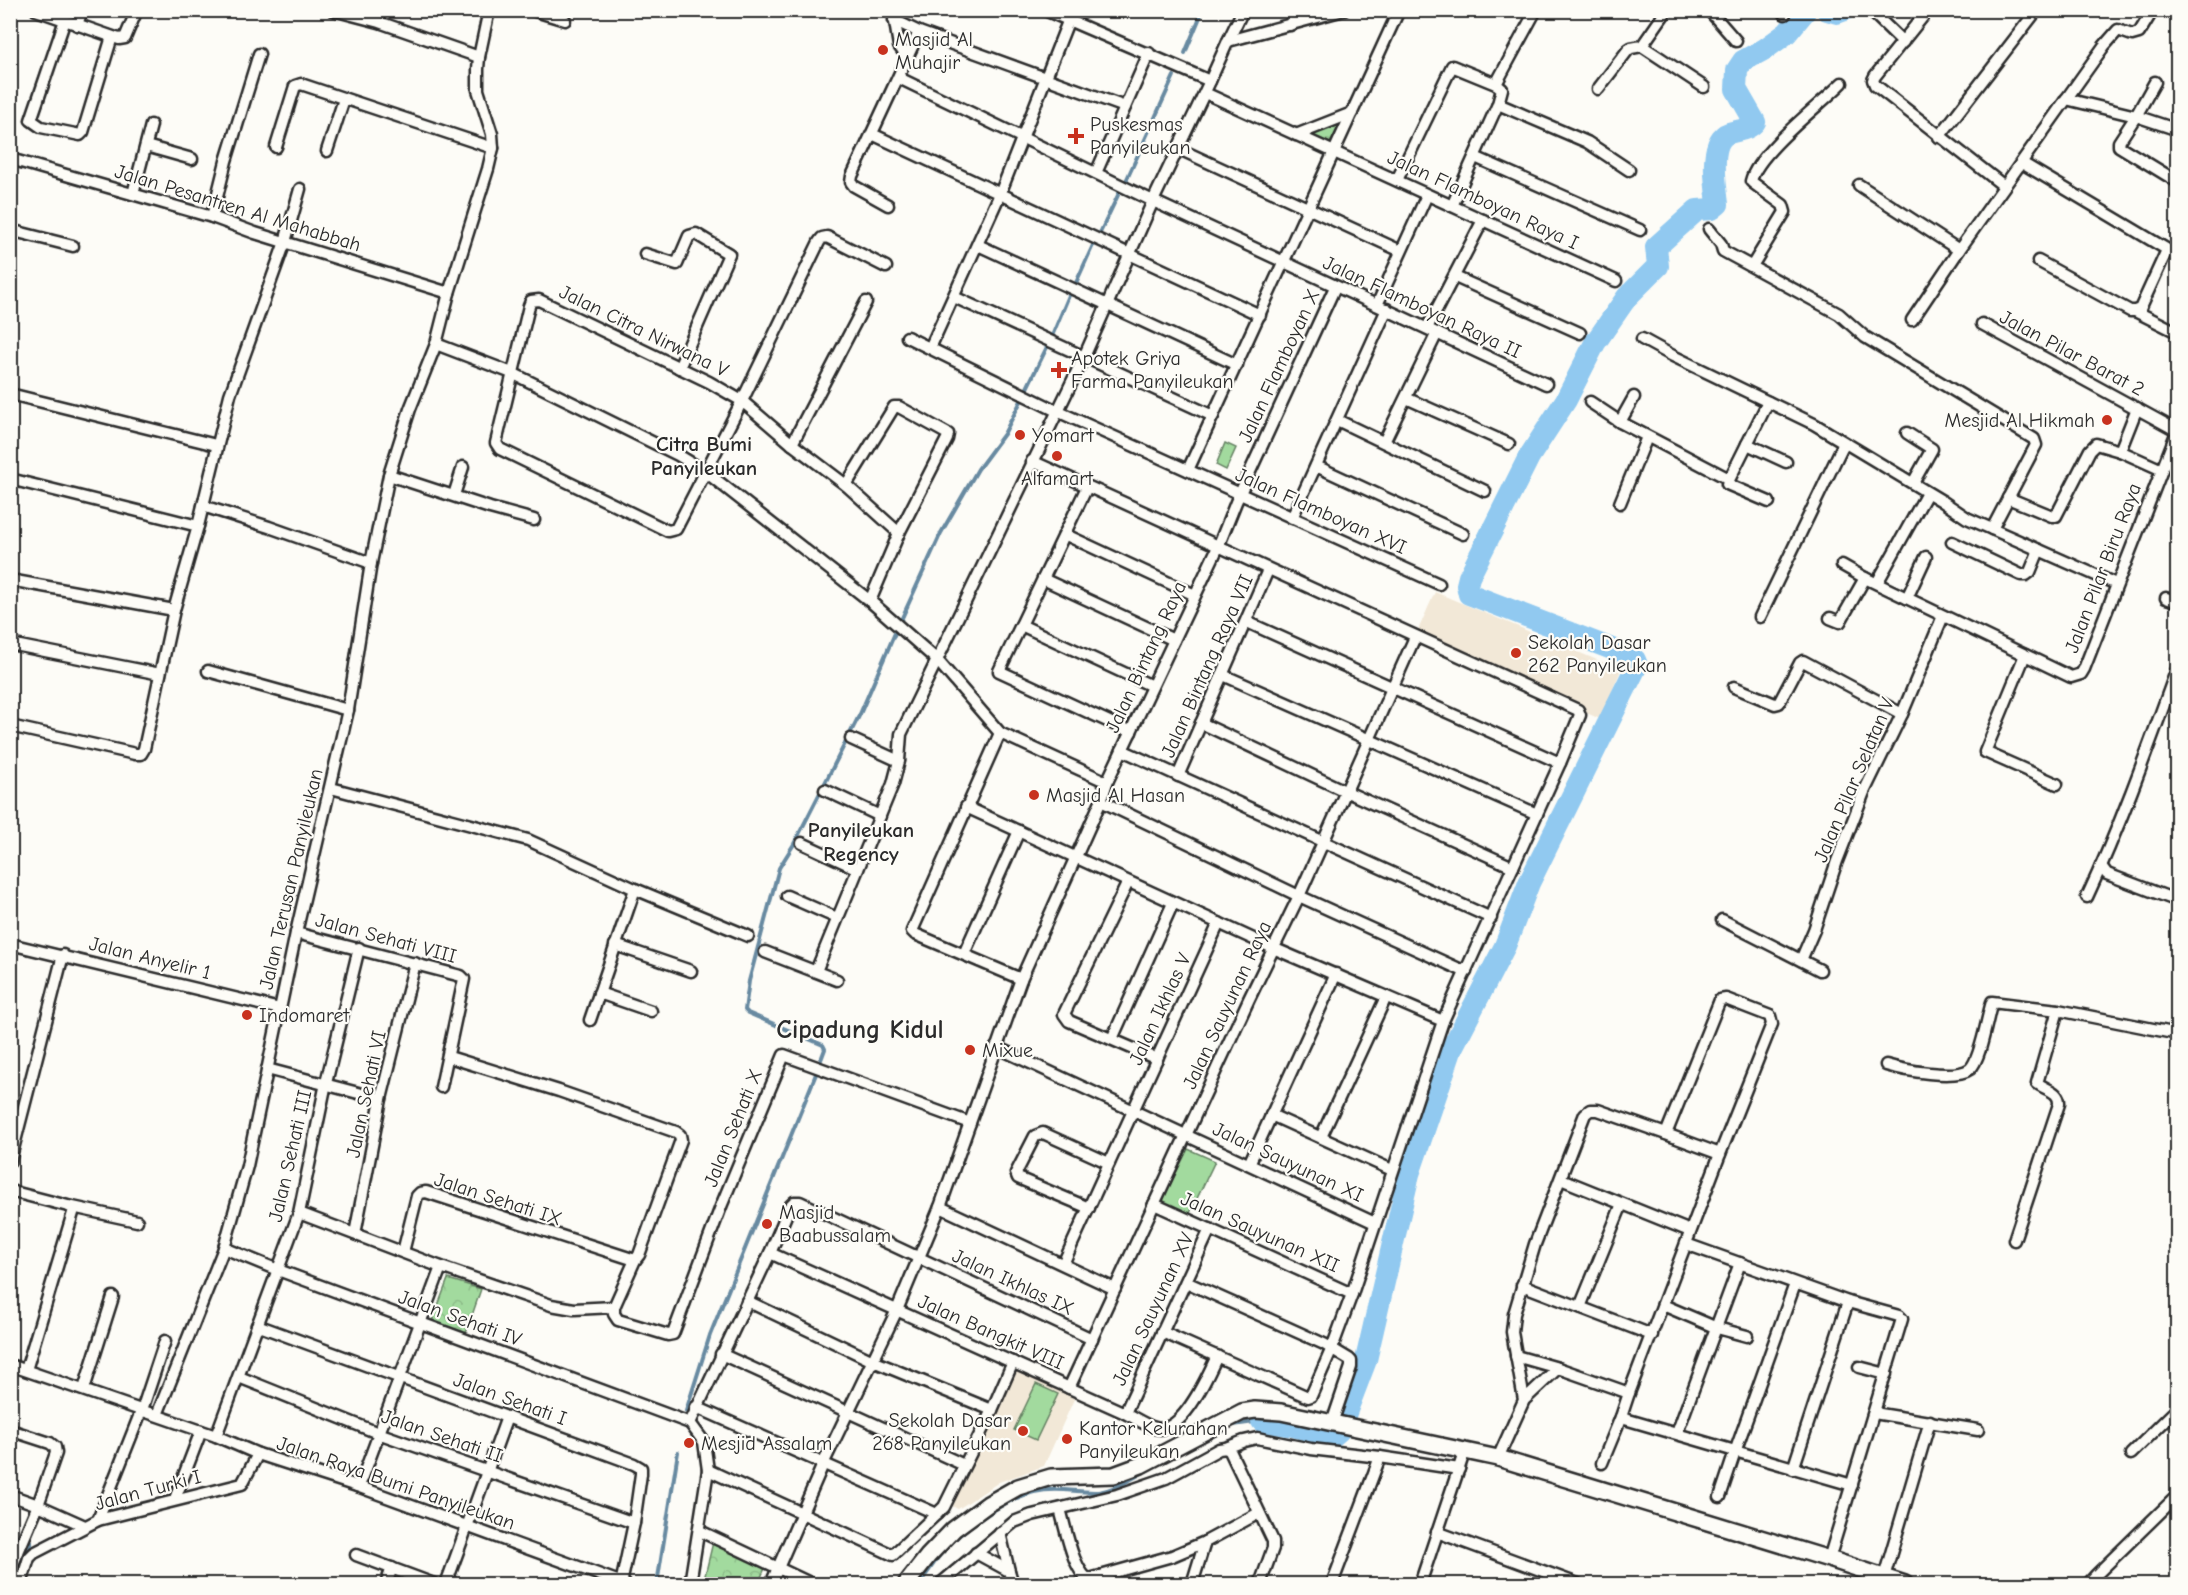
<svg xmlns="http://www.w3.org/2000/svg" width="2188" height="1595" font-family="'Comic Neue',sans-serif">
<defs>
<pattern id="park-crowns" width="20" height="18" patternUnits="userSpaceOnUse" patternTransform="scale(1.5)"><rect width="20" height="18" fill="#a2da9e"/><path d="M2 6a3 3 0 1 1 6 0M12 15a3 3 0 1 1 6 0" fill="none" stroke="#8cbb88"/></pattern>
</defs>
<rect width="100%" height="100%" fill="#fdfcf7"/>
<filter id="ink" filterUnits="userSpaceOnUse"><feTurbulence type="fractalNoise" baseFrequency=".0167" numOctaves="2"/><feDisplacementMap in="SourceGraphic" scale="12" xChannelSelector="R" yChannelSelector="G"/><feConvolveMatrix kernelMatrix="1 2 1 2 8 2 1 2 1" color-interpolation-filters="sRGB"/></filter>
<g filter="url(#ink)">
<g fill="#f2e8d7">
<polygon points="1435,592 1621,670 1600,719 1415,637"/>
<polygon points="1014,1369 1075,1397 1044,1466 999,1482 958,1509 952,1506"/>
</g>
<g fill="url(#park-crowns)" stroke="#668264" stroke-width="1.5">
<polygon points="1341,123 1330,143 1308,134"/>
<polygon points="448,1279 481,1289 465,1336 431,1324"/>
<polygon points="713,1542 765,1568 758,1584 703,1584"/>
</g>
<g fill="#a2da9e" stroke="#668264" stroke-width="1.5">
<polygon points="1225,443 1236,448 1226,470 1216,465"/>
<polygon points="1188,1149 1215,1161 1189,1215 1161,1203"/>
<polygon points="1036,1384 1058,1394 1036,1440 1014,1430"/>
</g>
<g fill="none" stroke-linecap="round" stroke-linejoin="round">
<g stroke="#688aa1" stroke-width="4">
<polyline points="1185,53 1203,10"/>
<polyline points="1126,181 1174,76"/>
<polyline points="1099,235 1120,191"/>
<polyline points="1075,285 1094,243"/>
<polyline points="1052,336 1070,293"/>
<polyline points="1027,388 1048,345"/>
<polyline points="901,620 941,533 978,469 1004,434 1021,401"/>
<polyline points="819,1065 825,1049 823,1045 748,1013 745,1010 749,981 779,868 794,844 860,714 895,633"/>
<polyline points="686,1411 710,1335 818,1069"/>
<polyline points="1233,1425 1262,1421"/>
<polyline points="26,1556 31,1542"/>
<polyline points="15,1584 20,1571"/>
<polyline points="657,1584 678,1452"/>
<path d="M919 1584C926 1575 933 1564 940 1555 959 1531 1005 1499 1034 1492 1056 1487 1077 1492 1098 1492 1113 1491 1139 1475 1152 1467"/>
</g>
<g stroke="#91c9f0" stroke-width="22">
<polyline points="1827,10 1837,13 1845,10"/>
<path d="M1262 1421 1293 1426 1332 1437 1339 1431 1366 1360 1409 1174 1452 1048 1505 946 1529 883 1637 665 1635 660 1625 654 1469 594 1467 585 1469 577 1529 457 1566 400 1595 343 1627 297 1658 266 1656 247 1697 210 1712 209 1718 204C1716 187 1708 140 1729 133 1738 130 1749 130 1755 122L1736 89 1737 70 1743 61 1765 49 1787 33 1806 10"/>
</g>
<defs>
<g id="street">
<polyline points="36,10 119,39 125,38 137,10"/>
<polyline points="333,10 379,22 479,57"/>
<polyline points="532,10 565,20"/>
<polyline points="893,10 899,46 908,58"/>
<polyline points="1709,10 1736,41"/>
<polyline points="1783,10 1785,14"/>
<polyline points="1870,10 1903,42"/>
<polyline points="1928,10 1875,76 1873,80 1875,85 2004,186"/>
<polyline points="65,20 31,120 41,127 80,135 83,132 111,40 109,36"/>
<polyline points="894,20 919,32 1125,107"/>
<polyline points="77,25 82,10"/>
<polyline points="1290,25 1296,10"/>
<polyline points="1228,41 1243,10"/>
<polyline points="1642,46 1704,87"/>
<polyline points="899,78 1153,201 1546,384"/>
<polyline points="1210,81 1228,41 1344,10"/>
<polyline points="1496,84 1536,10"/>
<polyline points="1598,89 1628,50 1631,48 1642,46 1667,10"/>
<polyline points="1205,93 1616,281"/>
<polyline points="2066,99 2136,116 2155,82"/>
<polyline points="1498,104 1587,142 1629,170"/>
<polyline points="2178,130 2136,116 2119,142 2119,146 2178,182"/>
<polyline points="872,134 1260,315"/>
<polyline points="1296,135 1352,113"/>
<polyline points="1939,137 2037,10"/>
<polyline points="146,146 192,159"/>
<polyline points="276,147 295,86 301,84 493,148"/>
<polyline points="1177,148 1401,251"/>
<polyline points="327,151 344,99"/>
<polyline points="1475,157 1640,230"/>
<polyline points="14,160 212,217 255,233 449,293"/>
<polyline points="2022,163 2178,256"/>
<polyline points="1096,173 1149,53"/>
<polyline points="1397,180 1452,66 1496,84 1502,89 1498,104 1452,206"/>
<polyline points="1859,185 1959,250"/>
<polyline points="133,194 151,125"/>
<polyline points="888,205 854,186 851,182 852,176 919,32"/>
<polyline points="212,217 226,161 259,54"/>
<polyline points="1709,229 1721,244 1723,251 1839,314 1865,337 2034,439 2036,445 1992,529"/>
<polyline points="10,230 73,246"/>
<polyline points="978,245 1237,365"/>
<polyline points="645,254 677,264 689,236 696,234 729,254 679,368"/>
<polyline points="2038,261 2130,311 2135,311 2140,309 2167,250"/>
<path d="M1752 266 1785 212 1783 205 1753 183 1751 181C1757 153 1820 105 1842 83"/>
<polyline points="886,267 827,237 822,238 819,242 742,401 676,529 668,531 500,449 496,443 529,306 531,301 539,300 709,382 742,401 792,444 846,485 899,533"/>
<polyline points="1455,277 1580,333"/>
<polyline points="954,297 1213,416"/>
<polyline points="1377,305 1427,195"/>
<polyline points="2135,311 2173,330"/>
<polyline points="1912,320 1959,250 2104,46 2118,30 2132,35 2139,33 2153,10"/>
<polyline points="1982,324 2178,431"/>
<polyline points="1427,328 1483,220"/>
<polyline points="907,337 1057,411 1439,584"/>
<polyline points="1642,339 1673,356 1814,424 1942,501 1967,518 2116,584"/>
<polyline points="436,344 512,373 678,455 706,472 870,601 937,660 901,734 899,761 893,784 816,971"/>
<polyline points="930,348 1000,194 1069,19"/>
<polyline points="10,394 216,445"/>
<polyline points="1406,398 1509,444"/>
<polyline points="1590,402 1620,422 1729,479"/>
<polyline points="1768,402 1727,484 1769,502"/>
<polyline points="1337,420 1485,491"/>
<polyline points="1620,422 1634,397"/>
<polyline points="1907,433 1932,449 1913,483"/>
<polyline points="1384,442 1437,333"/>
<polyline points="792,444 866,302"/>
<polyline points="1747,444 1786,462"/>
<polyline points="2120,451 2137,408"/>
<polyline points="1032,461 1578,710 1580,715 1560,763 1443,1021 1352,1294 1332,1348 1311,1396 1308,1397 1162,1332"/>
<polyline points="1316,466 1463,534"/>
<polyline points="1188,470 1399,10"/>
<polyline points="389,475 490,508 534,520"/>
<polyline points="10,479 198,526"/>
<polyline points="846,485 894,407 899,407 948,434 947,439 899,533 870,601"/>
<polyline points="1087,487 999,671 1131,732"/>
<polyline points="454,495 463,467"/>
<polyline points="2008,498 2052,516 2056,516 2090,450 2096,444 2120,451 2160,469"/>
<polyline points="1620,503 1647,437"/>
<polyline points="203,506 269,527 371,563"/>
<polyline points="1292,518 1387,309"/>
<polyline points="1064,534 1195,595"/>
<polyline points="1952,542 2021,575 2026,575 2030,572 2039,550"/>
<polyline points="1842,565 1865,578 2071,677 2081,674 2084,669 2178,429"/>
<polyline points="1043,579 1174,640"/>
<polyline points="10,580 174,610"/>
<polyline points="1877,583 1927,493"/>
<polyline points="1907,598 1926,557"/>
<polyline points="2166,598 2178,602"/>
<polyline points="1760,617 1844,443"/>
<polyline points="1830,618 1840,622 1865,578"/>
<polyline points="1247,622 1560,763"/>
<polyline points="1021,625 1152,686"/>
<polyline points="10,644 160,674"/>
<polyline points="2025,655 1985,752 2057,784"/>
<polyline points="208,671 348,710"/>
<polyline points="1223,675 1537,814"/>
<polyline points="1734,687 1775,704 1779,703 1800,663 1803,661 1902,714"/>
<polyline points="1201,723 1345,791 1513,867"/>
<polyline points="10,726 135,754 141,754 144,749 174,610 198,526 230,395 285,242 300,189"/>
<polyline points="1000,733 912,931 915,934 1021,979"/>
<polyline points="851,739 899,761"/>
<polyline points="1122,750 1491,918"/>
<polyline points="1178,776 1268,570"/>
<polyline points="1107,782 1218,547 1236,502 1335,287"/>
<polyline points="331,788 528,840 635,889 748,936"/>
<polyline points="825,790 880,816"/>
<polyline points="1101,801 1299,896 1466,972"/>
<polyline points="966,807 1273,948 1443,1021"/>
<polyline points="802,843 858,869"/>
<polyline points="2101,866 2107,874 2178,901"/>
<polyline points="1128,882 1064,1014 1069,1021 1157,1059"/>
<polyline points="787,896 837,918"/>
<path d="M2087 897C2122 822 2150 743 2178 666"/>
<polyline points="1722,920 1820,970"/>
<polyline points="296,933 461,976 464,979 441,1087"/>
<polyline points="10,944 280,1009"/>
<polyline points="615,945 691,971"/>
<polyline points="765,952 837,980"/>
<polyline points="964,954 1019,831"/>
<polyline points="1801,960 1814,930 1837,861 1864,792 1902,714 1943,616"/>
<polyline points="599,993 651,1011"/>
<polyline points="590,1020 635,889"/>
<polyline points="1112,1039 1173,903"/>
<polyline points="996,1047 1375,1223"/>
<path d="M1886 1065C1903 1070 1955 1080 1970 1069 1981 1059 1987 1017 1992 1002L2058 1010 2178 1034"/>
<polyline points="267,1069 381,1099"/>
<polyline points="1271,1115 1392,1170"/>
<polyline points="1666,1134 1720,1154"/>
<polyline points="1321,1137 1386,997"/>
<polyline points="10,1161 63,955"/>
<polyline points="1249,1164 1336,974"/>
<polyline points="1561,1179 1690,1231"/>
<polyline points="10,1191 68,1206 137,1221"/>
<polyline points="1154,1204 1352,1294"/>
<polyline points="940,1207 1115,1289"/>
<polyline points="1089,1208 1018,1178 1016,1173 1035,1136 1043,1133 1109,1163"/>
<polyline points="299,1213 441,1267 551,1305 574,1309 614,1307"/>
<polyline points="355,1234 381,1099 415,963"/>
<path d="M2014 1240 2059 1104C2060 1091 2046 1090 2037 1083L2058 1010"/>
<polyline points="1686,1244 1848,1302 1899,1316 1902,1319 1829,1559"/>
<polyline points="224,1248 278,1270 690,1423"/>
<polyline points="403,1252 417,1196 420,1193 426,1192 635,1260 639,1255 681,1140 680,1135 676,1132 559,1091 449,1057"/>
<polyline points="770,1253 1125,1413 1210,1229"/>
<polyline points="635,1260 614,1307 614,1314 618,1320 668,1335 673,1334 722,1204 784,1055 970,1123"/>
<polyline points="1063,1264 1219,923"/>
<polyline points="1186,1282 1324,1344 1349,1359 1351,1361 1351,1367 1332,1423"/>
<polyline points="1522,1285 1652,1335"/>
<polyline points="747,1301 873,1361 992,1410"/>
<polyline points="1663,1305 1717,1328 1747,1336"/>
<polyline points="1580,1307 1622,1204"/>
<polyline points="257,1325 634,1464 641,1468 641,1474 634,1523 621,1584"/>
<polyline points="721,1354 964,1465"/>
<polyline points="1516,1356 1558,1368"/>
<polyline points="10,1365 216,1436 258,1454 357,1486 625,1584"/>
<polyline points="1859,1367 1886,1374"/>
<polyline points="26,1370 73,1213"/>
<polyline points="239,1377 378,1433 634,1523"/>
<polyline points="1069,1388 1249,999 1299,896 1415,637"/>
<polyline points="84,1389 113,1297"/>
<polyline points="1629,1393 1621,1417 1625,1419 1852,1485"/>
<polyline points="696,1407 937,1514"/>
<path d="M1125 1413C1135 1418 1145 1425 1155 1428 1182 1436 1208 1375 1217 1356"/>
<polyline points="1874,1413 1978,1430"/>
<polyline points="157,1415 224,1248 247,1166 296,933 348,710 371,563 389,475 410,409 436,344 449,293 488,169 493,148 492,134 478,90 478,69 479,57 489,10"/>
<polyline points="690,1423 770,1253 790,1206 794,1202 800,1202 1092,1339"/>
<polyline points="10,1430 50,1443 55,1447 56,1453 38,1505 10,1571"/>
<polyline points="1677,1433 1740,1263"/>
<polyline points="216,1436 299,1213 326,1083 359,948"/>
<polyline points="1226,1448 1244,1441 1257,1438 1311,1449 1380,1457 1459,1469"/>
<polyline points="2131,1454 2178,1408"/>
<polyline points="1498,1458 1524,1400 1558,1368 1629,1393 1720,1154 1772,1024 1770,1016 1726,999 1720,1000 1666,1134 1598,1110 1590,1110 1585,1114 1535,1244 1514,1314 1512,1332 1524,1400"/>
<polyline points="1602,1463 1621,1417"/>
<polyline points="1793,1469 1848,1302"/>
<polyline points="708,1470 893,1555 944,1507 992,1410 1013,1362"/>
<polyline points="357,1486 362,1479 441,1267"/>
<polyline points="10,1495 38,1505 85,1526"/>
<polyline points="1720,1497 1735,1452 1795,1284"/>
<polyline points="175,1499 201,1431"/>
<path d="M1060 1509C1066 1529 1073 1574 1093 1583"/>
<polyline points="98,1520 144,1404 165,1341"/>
<polyline points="700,1531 812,1584"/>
<polyline points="1437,1532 1578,1584"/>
<polyline points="1000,1533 1009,1571"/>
<polyline points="976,1553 1009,1571 1013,1584"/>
<polyline points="356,1555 434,1584"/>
<polyline points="1884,1577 1930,1421"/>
<polyline points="1086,1580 1172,1556 1205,1542"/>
<polyline points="21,1584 29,1558 34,1553 98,1520 242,1484 258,1454"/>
<polyline points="386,1584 392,1568"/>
<polyline points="446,1584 507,1417"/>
<polyline points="690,1584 708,1470 704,1442 690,1423"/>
<polyline points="771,1584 824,1462 897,1310 940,1207 1021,979 1101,801 1107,782 1000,733 937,660 1084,357 1153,201 1210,81 1045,10"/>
<polyline points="940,1584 1014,1522 1032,1515 1117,1495 1166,1478 1219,1449 1226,1448 1230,1451 1273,1541 1273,1548 1260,1584"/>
<polyline points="1192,1584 1205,1542 1259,1513"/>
<polyline points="1332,1584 1380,1457"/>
<polyline points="1420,1584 1465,1450"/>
<polyline points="2088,1584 2097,1574 2178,1495"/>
</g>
<polyline id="secondary" points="906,1584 928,1556 954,1529 988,1504 1018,1487 1051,1477 1114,1475 1141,1465 1242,1412 1255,1410 1281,1412 1498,1458 1829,1559 1905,1584"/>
</defs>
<use href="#street" stroke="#2b2b2b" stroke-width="15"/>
<use href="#secondary" stroke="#2b2b2b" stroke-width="20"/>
<use href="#street" stroke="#fdfcf7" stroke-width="10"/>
<use href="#secondary" stroke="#fdfcf7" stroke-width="15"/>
</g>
</g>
<g fill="#c8321e" stroke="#fdfcf7" stroke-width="2">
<circle cx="883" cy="50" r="6"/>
<path d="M1073 127h6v6h6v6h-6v6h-6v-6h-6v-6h6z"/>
<path d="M1056 361h6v6h6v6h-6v6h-6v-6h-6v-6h6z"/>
<circle cx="2107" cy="420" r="6"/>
<circle cx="1020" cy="435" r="6"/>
<circle cx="1057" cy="456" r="6"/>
<circle cx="1516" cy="653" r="6"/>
<circle cx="1034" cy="795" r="6"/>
<circle cx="247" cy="1015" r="6"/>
<circle cx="970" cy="1050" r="6"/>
<circle cx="767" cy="1224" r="6"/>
<circle cx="1023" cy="1431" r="6"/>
<circle cx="1067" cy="1439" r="6"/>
<circle cx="689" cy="1443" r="6"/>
</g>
<g text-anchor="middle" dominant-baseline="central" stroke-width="4.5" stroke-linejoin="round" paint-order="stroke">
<g font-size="20" fill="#2b2b2b" stroke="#fdfcf7" text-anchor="start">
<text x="895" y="39">Masjid Al<tspan x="895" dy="23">Muhajir</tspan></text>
<text x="1090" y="124">Puskesmas<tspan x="1090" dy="23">Panyileukan</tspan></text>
<text x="1071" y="358">Apotek Griya<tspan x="1071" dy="23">Farma Panyileukan</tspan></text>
<text x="2095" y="420" text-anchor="end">Mesjid Al Hikmah</text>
<text x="1032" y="435">Yomart</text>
<text x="1057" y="478" text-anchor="middle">Alfamart</text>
<text x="1528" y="642">Sekolah Dasar<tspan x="1528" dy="23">262 Panyileukan</tspan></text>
<text x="1046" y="795">Masjid Al Hasan</text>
<text x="259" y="1015">Indomaret</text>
<text x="982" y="1050">Mixue</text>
<text x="779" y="1212">Masjid<tspan x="779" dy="23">Baabussalam</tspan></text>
<text x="1011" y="1420" text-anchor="end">Sekolah Dasar<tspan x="1011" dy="23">268 Panyileukan</tspan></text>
<text x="1079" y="1428">Kantor Kelurahan<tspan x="1079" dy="23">Panyileukan</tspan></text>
<text x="701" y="1443">Mesjid Assalam</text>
</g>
<g font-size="20" fill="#2b2b2b" stroke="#fdfcf7">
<text transform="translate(1483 200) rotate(25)">Jalan Flamboyan Raya I</text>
<text transform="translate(238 208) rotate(17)">Jalan Pesantren Al Mahabbah</text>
<text transform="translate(1422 307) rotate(25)">Jalan Flamboyan Raya II</text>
<text transform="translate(644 331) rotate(26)">Jalan Citra Nirwana V</text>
<text transform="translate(2072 353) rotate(28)">Jalan Pilar Barat 2</text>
<text transform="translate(1279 366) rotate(-65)">Jalan Flamboyan X</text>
<text transform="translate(1321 511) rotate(24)">Jalan Flamboyan XVI</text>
<text transform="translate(2103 568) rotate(-69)">Jalan Pilar Biru Raya</text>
<text transform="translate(1146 657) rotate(-65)">Jalan Bintang Raya</text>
<text transform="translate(1207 666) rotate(-66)">Jalan Bintang Raya VII</text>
<text transform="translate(1854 780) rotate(-67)">Jalan Pilar Selatan V</text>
<text transform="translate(291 879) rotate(-77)">Jalan Terusan Panyileukan</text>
<text transform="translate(386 938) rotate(15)">Jalan Sehati VIII</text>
<text transform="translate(150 958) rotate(14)">Jalan Anyelir 1</text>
<text transform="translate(1227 1005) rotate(-65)">Jalan Sauyunan Raya</text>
<text transform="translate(1160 1009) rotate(-65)">Jalan Ikhlas V</text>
<text transform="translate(366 1094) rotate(-78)">Jalan Sehati VI</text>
<text transform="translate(733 1128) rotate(-68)">Jalan Sehati X</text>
<text transform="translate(290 1156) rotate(-77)">Jalan Sehati III</text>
<text transform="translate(1288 1162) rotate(25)">Jalan Sauyunan XI</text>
<text transform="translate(498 1199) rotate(18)">Jalan Sehati IX</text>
<text transform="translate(1260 1232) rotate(24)">Jalan Sauyunan XII</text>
<text transform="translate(1013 1282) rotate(25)">Jalan Ikhlas IX</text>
<text transform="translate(1153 1309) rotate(-65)">Jalan Sauyunan XV</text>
<text transform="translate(460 1318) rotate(20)">Jalan Sehati IV</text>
<text transform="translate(991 1332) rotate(24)">Jalan Bangkit VIII</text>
<text transform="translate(510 1399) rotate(20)">Jalan Sehati I</text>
<text transform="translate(442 1436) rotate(19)">Jalan Sehati II</text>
<text transform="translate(396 1483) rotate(19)">Jalan Raya Bumi Panyileukan</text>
<text transform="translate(148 1490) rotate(-15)">Jalan Turki I</text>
</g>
<g font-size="21" font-weight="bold" fill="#2b2b2b" stroke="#fdfcf7">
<text x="704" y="444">Citra Bumi<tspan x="704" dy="24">Panyileukan</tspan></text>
<text x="861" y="830">Panyileukan<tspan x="861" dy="24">Regency</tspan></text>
</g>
<g font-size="26" font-weight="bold" fill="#2b2b2b" stroke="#fdfcf7">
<text x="860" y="1030">Cipadung Kidul</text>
</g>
</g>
<rect width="2188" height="1595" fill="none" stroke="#fdfcf7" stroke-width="36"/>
<rect x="18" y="18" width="2152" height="1559" fill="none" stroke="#2b2b2b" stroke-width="2" filter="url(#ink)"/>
</svg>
